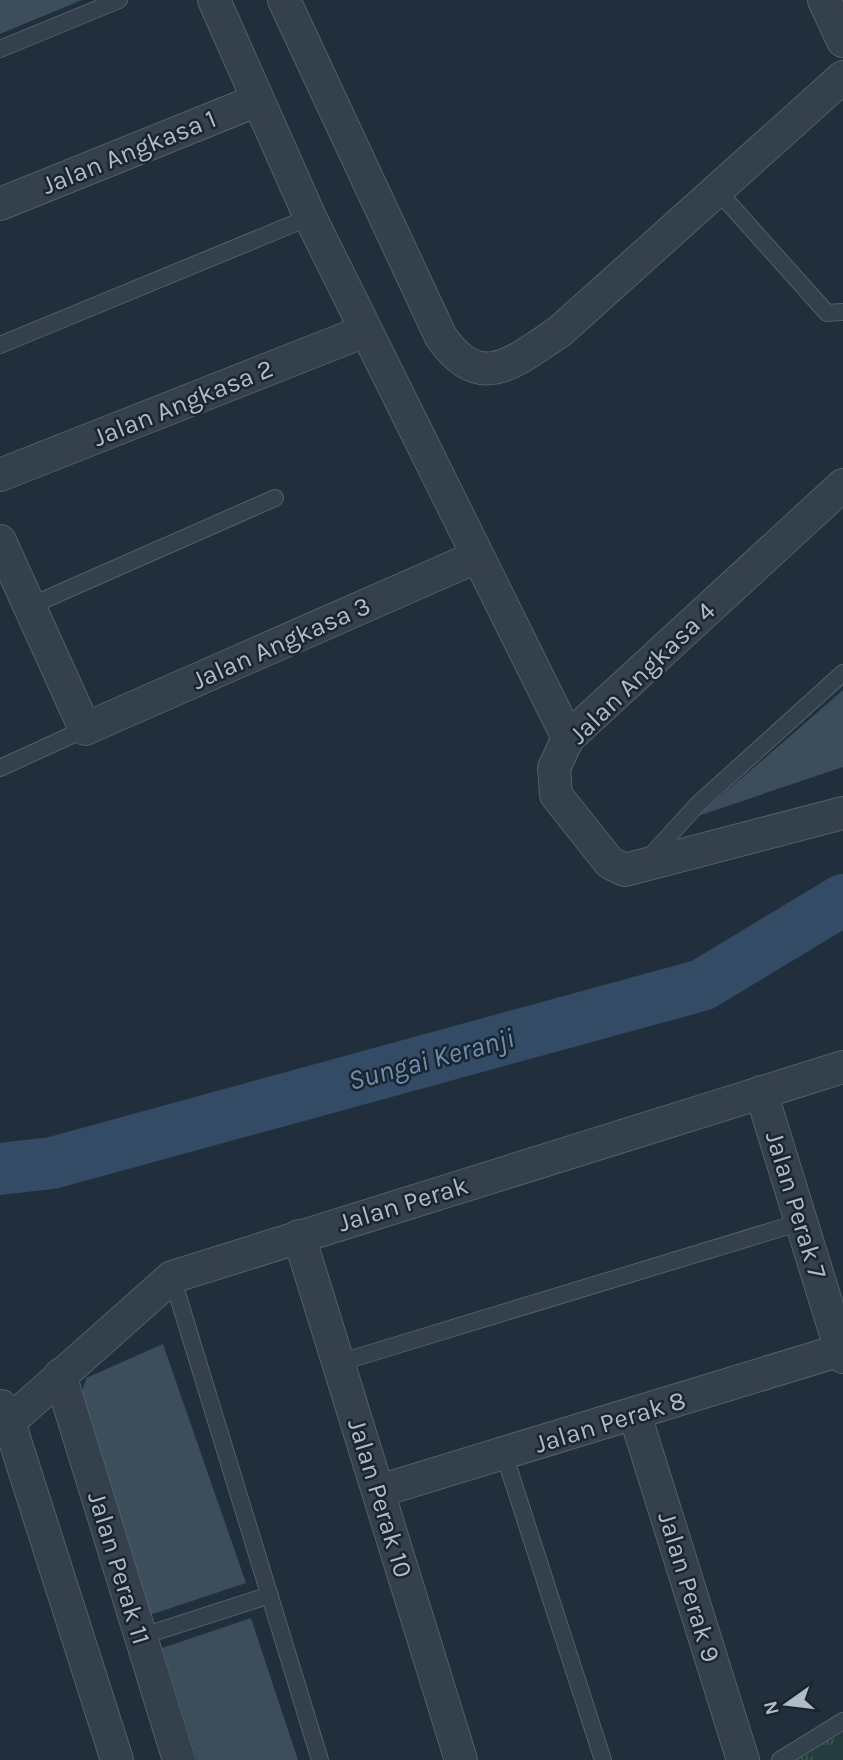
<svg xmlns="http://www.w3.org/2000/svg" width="843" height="1760" font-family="Karla,sans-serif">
<defs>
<pattern id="grass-tufts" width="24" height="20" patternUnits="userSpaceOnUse" patternTransform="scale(1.75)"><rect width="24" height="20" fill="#233c3d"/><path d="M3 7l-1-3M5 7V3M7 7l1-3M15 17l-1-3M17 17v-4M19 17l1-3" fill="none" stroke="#405658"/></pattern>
</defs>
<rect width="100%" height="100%" fill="#212e3c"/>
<polygon fill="url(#grass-tufts)" points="843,1721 843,1760 780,1760"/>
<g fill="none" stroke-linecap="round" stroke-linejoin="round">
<polyline stroke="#334b65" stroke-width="52" points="0,1169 52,1163 702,985 843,900"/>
</g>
<g fill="#3c4d5c">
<polygon points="0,0 82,0 0,34"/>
<polygon points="843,690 843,767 698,816"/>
<polygon points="163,1344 246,1583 147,1616 80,1399 86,1378"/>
<polygon points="251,1618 298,1760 197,1760 162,1648"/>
</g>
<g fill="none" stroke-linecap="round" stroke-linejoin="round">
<defs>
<g id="service">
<polyline points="0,49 119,0"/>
<polyline points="717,190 827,313 843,312"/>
<polyline points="0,345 310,217"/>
<polyline points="30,606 275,498"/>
<polyline points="0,768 85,729"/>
<polyline points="647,860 697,805 843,673"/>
<polyline points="172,1277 320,1760"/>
<polyline points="338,1363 801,1222"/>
<polyline points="504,1454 603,1760"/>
<polyline points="140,1637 270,1595"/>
<polyline points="780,1760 843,1721"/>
</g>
<g id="minor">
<polyline points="214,0 310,217 568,738"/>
<path d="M284 0 441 337C481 394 513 362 559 332L843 77"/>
<polyline points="824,0 843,41"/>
<polyline points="0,204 258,100"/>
<polyline points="0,475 365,331"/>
<polyline points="843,485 568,738 554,768 556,795 610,863 625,870 843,813"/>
<polyline points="0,541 85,729 476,557"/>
<polyline points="761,1092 843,1357"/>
<polyline points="299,1236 461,1760"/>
<polyline points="60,1375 179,1760"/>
<polyline points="1,1406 9,1422 117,1760"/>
<polyline points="635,1415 743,1760"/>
<polyline points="0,1430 172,1277 843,1067"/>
<polyline points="379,1491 841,1350"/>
</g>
</defs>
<use href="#service" stroke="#535e6a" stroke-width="18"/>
<use href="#minor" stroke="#535e6a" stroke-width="34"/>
<use href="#service" stroke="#34404c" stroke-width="16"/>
<use href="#minor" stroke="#34404c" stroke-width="32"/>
</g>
<g text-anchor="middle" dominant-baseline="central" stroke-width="5" stroke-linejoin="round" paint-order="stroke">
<g font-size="26" fill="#b0bbc8" stroke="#1a2531">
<text transform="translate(129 152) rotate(-22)">Jalan Angkasa 1</text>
<text transform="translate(183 403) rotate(-22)">Jalan Angkasa 2</text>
<text transform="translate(281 643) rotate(-24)">Jalan Angkasa 3</text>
<text transform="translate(642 673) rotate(-44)">Jalan Angkasa 4</text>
<text transform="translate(403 1204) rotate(-17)">Jalan Perak</text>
<text transform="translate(796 1205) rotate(73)">Jalan Perak 7</text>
<text transform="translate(610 1422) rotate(-17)">Jalan Perak 8</text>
<text transform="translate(380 1498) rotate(73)">Jalan Perak 10</text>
<text transform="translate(119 1568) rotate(73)">Jalan Perak 11</text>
<text transform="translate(689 1587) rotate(73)">Jalan Perak 9</text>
</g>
<g font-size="28" font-style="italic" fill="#6e8eae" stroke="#1a2531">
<text transform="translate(431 1059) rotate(-15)">Sungai Keranji</text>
</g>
</g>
<g transform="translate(787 1704) rotate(256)" stroke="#1a2531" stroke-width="5" paint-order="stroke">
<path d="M0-5L12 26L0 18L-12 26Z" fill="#b0bbc8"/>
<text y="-10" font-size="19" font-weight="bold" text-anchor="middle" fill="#b0bbc8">N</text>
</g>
</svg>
